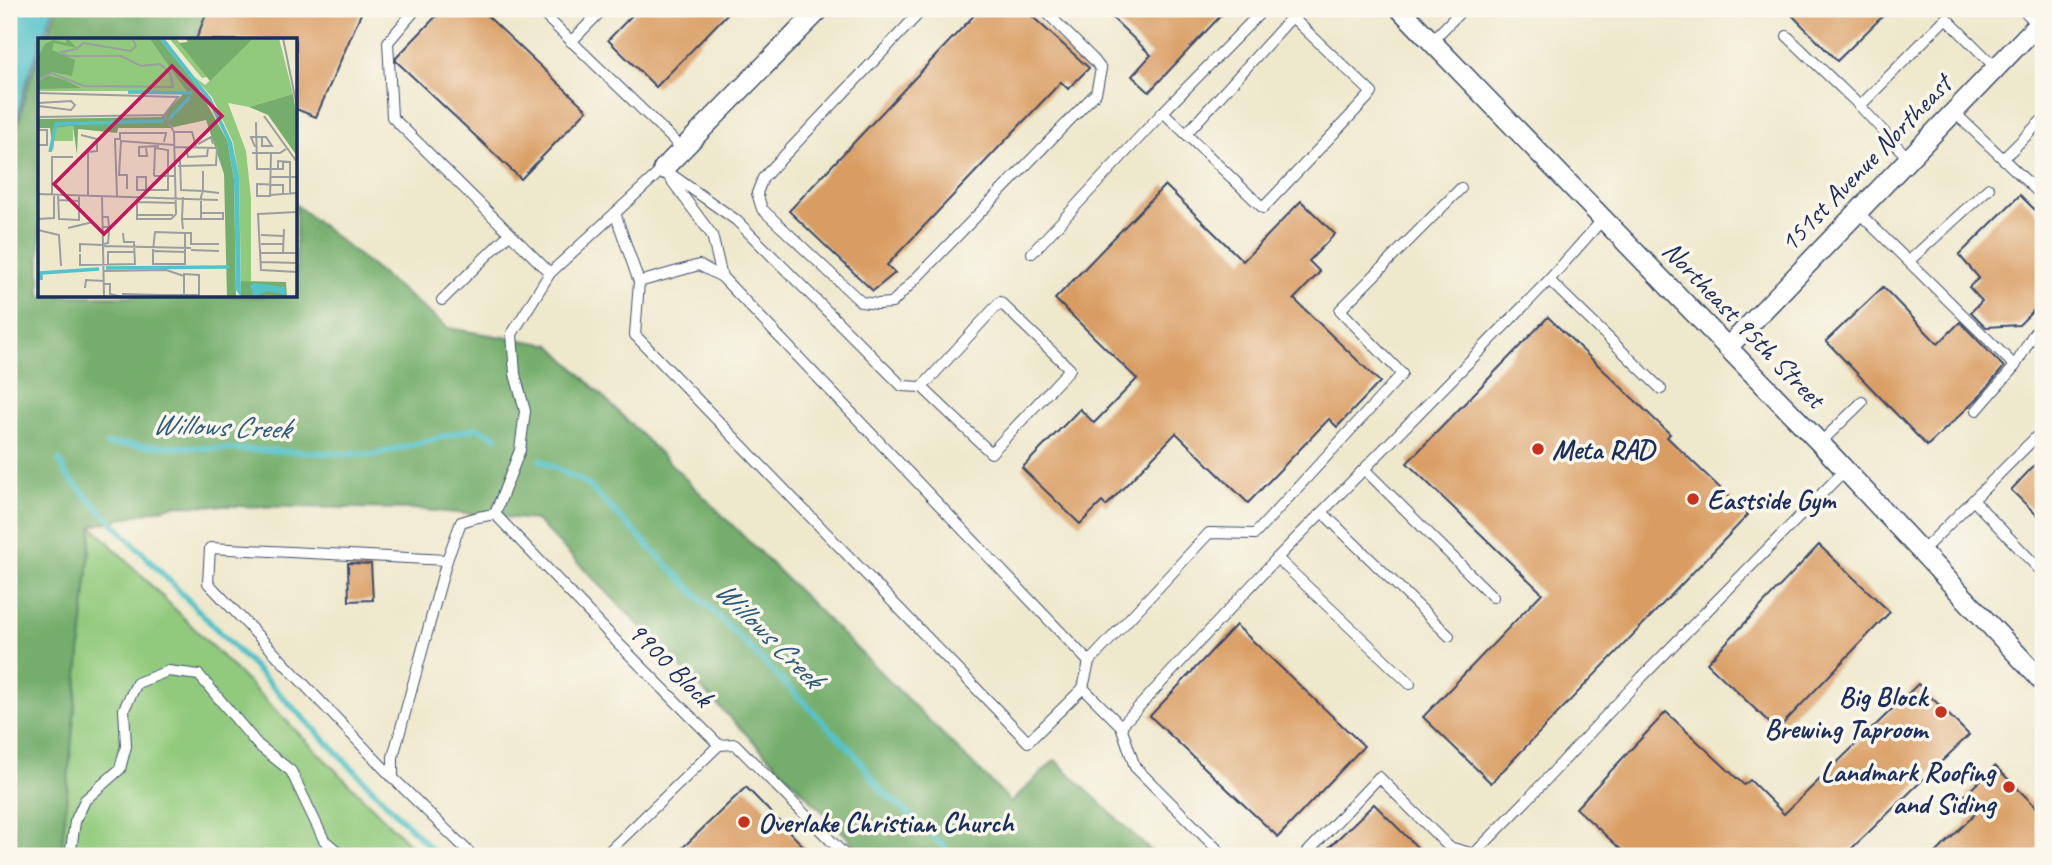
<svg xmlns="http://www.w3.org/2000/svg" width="2052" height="865" font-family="Caveat,sans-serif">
<rect width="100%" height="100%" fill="#fbf7ec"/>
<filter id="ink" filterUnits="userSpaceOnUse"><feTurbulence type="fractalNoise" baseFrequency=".0143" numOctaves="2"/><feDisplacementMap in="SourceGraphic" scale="14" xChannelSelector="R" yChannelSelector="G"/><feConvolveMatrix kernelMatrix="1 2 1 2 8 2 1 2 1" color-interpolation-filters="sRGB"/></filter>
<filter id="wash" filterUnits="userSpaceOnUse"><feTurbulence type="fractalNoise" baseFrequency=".00686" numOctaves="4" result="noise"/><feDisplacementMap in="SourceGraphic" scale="28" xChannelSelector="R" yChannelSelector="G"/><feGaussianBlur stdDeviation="1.57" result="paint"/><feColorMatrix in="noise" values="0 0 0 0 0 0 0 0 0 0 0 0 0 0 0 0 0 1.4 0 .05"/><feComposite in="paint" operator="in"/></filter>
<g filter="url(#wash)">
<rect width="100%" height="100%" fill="#eee8cc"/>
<polygon fill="#92ca7d" stroke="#567c6e" stroke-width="2" points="92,526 421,856 60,856"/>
<g fill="#75ae6c" stroke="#486e65" stroke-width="2">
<polygon points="57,9 208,9 196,40 45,40"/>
<polygon points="40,53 40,296 296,296 296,205 448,328 551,345 1011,802 1055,760 1156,856 866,856 536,520 414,509 176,505 92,526 61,856 9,856 9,166 26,90"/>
</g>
<polygon fill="#54c2c9" stroke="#387894" stroke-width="2" points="9,9 54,9 42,40 40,40 40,46 24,89 9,157"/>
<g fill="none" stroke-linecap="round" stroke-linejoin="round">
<g stroke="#54c2c9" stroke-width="6">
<polyline points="107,444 374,455 476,428 496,437"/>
<polyline points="59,460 67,476 438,856"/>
<polyline points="540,460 587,484 854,753 881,790 925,828 953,856"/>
</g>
</g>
<g id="blocks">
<g fill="#d99c62">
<polygon points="208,9 363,9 316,117 296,109 296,40 196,40"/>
<polygon points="443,9 480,9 587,110 521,179 396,61 396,58"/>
<polygon points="638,9 732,9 656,87 608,40"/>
<polygon points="980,9 1024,9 1089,68 1068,89 1061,82 887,265 895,273 873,291 789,211"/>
<polygon points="1103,9 1227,9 1149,92 1132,76 1151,55"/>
<polygon points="1786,9 1890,9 1837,61"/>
<polygon points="1165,185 1243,261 1301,201 1335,234 1309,261 1320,272 1294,299 1380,382 1337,427 1329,419 1248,503 1176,433 1106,506 1102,502 1080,524 1022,468 1080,409 1094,423 1137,379 1055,299"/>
<polygon points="2020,195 2043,218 2043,301 2019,325 1986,327 1971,312 1982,301 1969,287 1979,278 1959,255"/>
<polygon points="1883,287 1938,344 1960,322 2004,367 1978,398 1927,446 1826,341"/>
<polygon points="1548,317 1670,434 1667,437 1748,515 1491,783 1423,717 1542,593 1407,463"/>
<polygon points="2043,456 2043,521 2011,490"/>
<polygon points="1819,545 1890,612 1777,730 1707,663"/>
<polygon points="348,563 371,564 373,600 349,601"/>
<polygon points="1236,625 1364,746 1278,837 1150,716"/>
<polygon points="1918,684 1969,735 1844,856 1628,856 1576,808 1666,712 1744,785 1750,780 1784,814"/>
<polygon points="1995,766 2043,814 2043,844 2031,856 1933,856 1979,810 1965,795"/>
<polygon points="746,787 813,856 674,856"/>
<polygon points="1374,804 1426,856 1320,856"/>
</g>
</g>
</g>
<g filter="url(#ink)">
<use href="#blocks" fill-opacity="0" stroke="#3b4b6e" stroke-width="2"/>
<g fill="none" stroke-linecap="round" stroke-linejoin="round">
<defs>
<g id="service">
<polyline points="416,9 388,42 392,117 550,273"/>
<polyline points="538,9 683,149"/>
<polyline points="923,9 763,178 757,193 762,209 861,302 878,304 892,303 1096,93 1101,69 1094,60 1043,9"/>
<polyline points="1288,9 1292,17 1372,93 1263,208 1186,134 1292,17"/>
<polyline points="2022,9 2038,24"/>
<polyline points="1787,36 1860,106"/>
<polyline points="571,42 603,9"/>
<polyline points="1431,42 1463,9"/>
<polyline points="1163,112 1264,9"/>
<polyline points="1954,112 2038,192 2043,159"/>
<polyline points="1908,158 1860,106 1946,18 1996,68"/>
<polyline points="2003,159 2043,119"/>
<polyline points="663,169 712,235 722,277 1089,662 1209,533 1255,534 1402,374 1340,310 1461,188"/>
<polyline points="672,175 736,220 902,386 922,387 991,453 1070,369 1000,302 922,387"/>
<polyline points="1857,211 2015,366"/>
<polyline points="615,213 639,282"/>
<polyline points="1032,253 1163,112 1186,134"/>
<polyline points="1909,261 1989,188"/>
<polyline points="722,277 699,265 639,282 635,335 1028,742 1083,688 1121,726 1135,767 1224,856"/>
<polyline points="1549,280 1661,389"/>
<polyline points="442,300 510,233"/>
<polyline points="1977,410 2015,366 2034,333"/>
<polyline points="1820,443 1862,402"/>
<polyline points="1364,469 1493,597"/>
<polyline points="1973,500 2043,573"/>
<polyline points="1322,512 1449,636"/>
<polyline points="495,514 520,450 525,411 515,374 512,334 550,273 663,169"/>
<polyline points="1922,551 2043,430"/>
<polyline points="1277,558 1410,684"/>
<polyline points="1083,688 1089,662"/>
<polyline points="1121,726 1277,558 1549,280 1603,219"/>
<polyline points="393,778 393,757 447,560"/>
<polyline points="70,856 75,822 85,800 120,769 126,746 124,709 137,683 168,671 199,675 258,745 291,771 324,840 343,856"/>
<polyline points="473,856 393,778 208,583 210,548 447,560 461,522 478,517 495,514 618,643 719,745 735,744 846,856"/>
<polyline points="604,856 719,745"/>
<polyline points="1304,856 1379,777 1449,847 1474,854 1527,800 1642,677 1845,470"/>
</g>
<g id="minor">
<polyline points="1400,9 1820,443 2043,682"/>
<polyline points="663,169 820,9"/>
<polyline points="1728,347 2043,19"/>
</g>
</defs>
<use href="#service" stroke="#3b4b6e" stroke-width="12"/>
<use href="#minor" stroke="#3b4b6e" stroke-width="22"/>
<use href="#service" stroke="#fff" stroke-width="10"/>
<use href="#minor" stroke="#fff" stroke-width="19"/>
</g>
</g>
<g fill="#c8321e" stroke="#fbf7ec" stroke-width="2.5">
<circle cx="1538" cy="449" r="7"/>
<circle cx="1693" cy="499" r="7"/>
<circle cx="1941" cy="712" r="7"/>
<circle cx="2009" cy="787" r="7"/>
<circle cx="744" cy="822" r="7"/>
</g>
<g text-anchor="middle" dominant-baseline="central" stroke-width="7" stroke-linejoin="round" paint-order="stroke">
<g font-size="28" fill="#1b2f5e" stroke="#fbf7ec">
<text transform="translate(1865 163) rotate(-46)">151st Avenue Northeast</text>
<text transform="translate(1744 324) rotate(46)">Northeast 95th Street</text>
<text transform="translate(671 664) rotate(45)">9900 Block</text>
</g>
<g font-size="28" font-weight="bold" fill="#1b2f5e" stroke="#fbf7ec" text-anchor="start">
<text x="1552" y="449">Meta RAD</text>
<text x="1707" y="499">Eastside Gym</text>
<text x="1927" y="696" text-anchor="end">Big Block<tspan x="1927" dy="32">Brewing Taproom</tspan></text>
<text x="1995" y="771" text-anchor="end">Landmark Roofing<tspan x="1995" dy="32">and Siding</tspan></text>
<text x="758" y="822">Overlake Christian Church</text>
</g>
<g font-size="30" font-style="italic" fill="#2c5b7e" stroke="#fbf7ec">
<text transform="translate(221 426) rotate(2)">Willows Creek</text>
<text transform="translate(769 634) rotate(45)">Willows Creek</text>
</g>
</g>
<g transform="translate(38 38)">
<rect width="259" height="259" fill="#eee8cc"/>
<path d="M0 0H111L148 53H0ZM131 0H138L169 39 164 40ZM216 0H241L255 56 211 69 190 65 208 113 213 160V243H203L201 139 195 104 174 59 154 37 167 47ZM35 88V103H15L16 90Z" fill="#92ca7d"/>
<path d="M29 0 39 10 16 5 14 12 37 22 34 38 14 34 0 41V18L7 6 15 2 28 5ZM111 0H121L159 48 189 102 196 141 198 259H189L186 136 168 82 132 90H80L79 95 40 91 39 117 35 88 17 90 15 114 12 90H0V81L123 79 148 53ZM147 0H216L172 43 141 5 150 4ZM10 37 27 42 43 50 0 51V44ZM255 56 259 79V118L230 77 211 69ZM203 243 248 244 249 259H203Z" fill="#75ae6c"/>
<path d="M121 0H126L173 60 194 104 201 138 203 259 198 252 196 141 189 102 170 63ZM216 245 246 249 249 257 229 253 216 259 212 247Z" fill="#54c2c9"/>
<path fill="none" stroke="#54c2c9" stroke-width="3.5" d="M90 54 154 55M131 81 152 59M12 114 18 86 126 83M68 230 192 229M3 242V235L61 231"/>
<path fill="none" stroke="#9a9ea0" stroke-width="2" d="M245 0 259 69M0 43 13 35 46 48 135 49 132 35 122 26 103 28 83 18H29L23 14 39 11 45 5 93 13 98 8 94 0M0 55 140 59 126 77 0 79M0 65 33 63 37 67 33 72 0 68M226 78 259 124M218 84 219 131H245V123M0 92H9V107H0M136 94H154L158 108M43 97 59 101V113L50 114V157M160 106 173 99 175 106M108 109 109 118H101V109L121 108M136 109 179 110 178 127 140 128M148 109 150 119 169 118 170 110M217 109 213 99H228L234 108H224V99M214 115H242L248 111M142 122 143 152 165 153 163 159V181H185V175H163M240 131V123L252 124V155M165 133V153L181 155M232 139H259M89 151V137H81L83 103 136 107M108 152H99V139H108V152H130V112L117 110 116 137 117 138H136M245 155V147L219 146V158L259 155M0 156 180 162M14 156V119H35M20 156 21 181 41 182V157M64 158 66 259M79 158 77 101H82V95H128L126 104M99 158V181H133L138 176 136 94 126 77M232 159 233 115M20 162 41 163M99 164 138 165M259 174 220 176 223 232 259 234V252M99 177H135M65 179H70L71 189H65M0 181 16 180V156M144 181 145 159M30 190 55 184M145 191 144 181H163M0 192 21 197 23 228M65 194H71L70 205 66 206M223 197 245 198M223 206H245M65 208 153 210M115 212 117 194 147 195M153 212 181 213M42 214V206L65 207M147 214 115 213V226H147V195H153V206H181M223 215H259M245 215 246 191M42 216V227L97 226 96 204H86L85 195M223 224 259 225M70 226V214H96M66 233 128 232 146 238M66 246H72V256L84 259M47 250 48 242 66 243M84 256 124 257H161V237L146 236V259"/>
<path fill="#c2185b" fill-opacity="0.15" stroke="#c2185b" stroke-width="3.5" d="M134 28 184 78 66 196 16 146Z"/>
<rect width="259" height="259" fill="none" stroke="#1b2f5e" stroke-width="3.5"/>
</g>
<rect width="2052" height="865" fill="none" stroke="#fbf7ec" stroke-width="35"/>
</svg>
